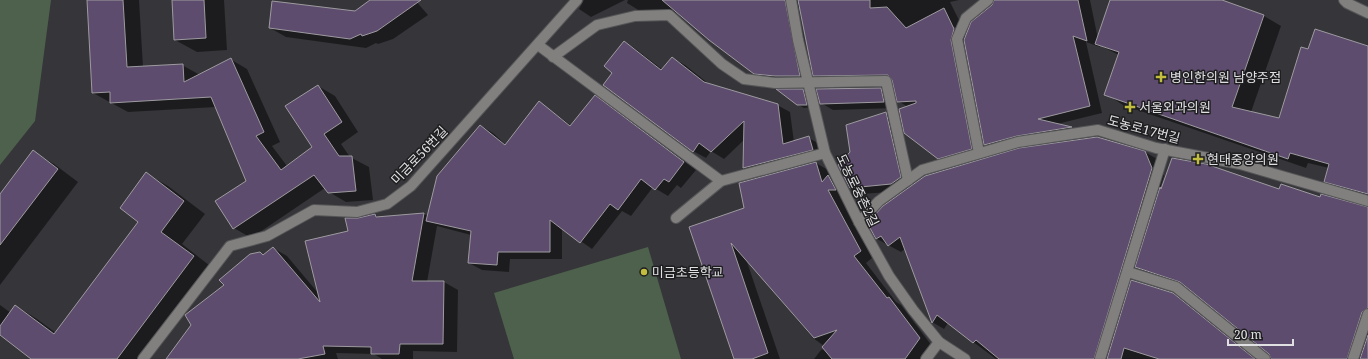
<svg xmlns="http://www.w3.org/2000/svg" width="1368" height="359" font-family="'Noto Serif','Noto Sans KR',serif">
<rect width="100%" height="100%" fill="#36363a"/>
<g fill="#4d614c">
<polygon points="0,0 51,0 35,121 0,165"/>
<polygon points="648,247 681,359 514,359 494,293"/>
</g>
<g fill="#0007">
<polygon points="88,0 139,0 143,67 182,65 200,75 230,59 247,69 280,142 272,146 287,166 313,147 318,86 335,96 358,132 341,144 350,157 369,167 373,200 346,202 329,192 325,188 251,238 234,228 247,181 216,107 128,112 93,93"/>
<polygon points="173,0 224,0 227,50 197,52 175,40"/>
<polygon points="372,0 415,0 428,15 393,39 378,44 376,43 366,48 286,37 270,28 355,12"/>
<polygon points="584,0 625,0 591,17 579,9"/>
<polygon points="628,0 959,0 950,2 966,34 951,25 950,27 966,36 993,6 995,0 1090,0 1098,39 1111,0 1219,0 1264,16 1281,26 1251,112 1279,119 1309,51 1368,47 1368,199 1343,191 1325,181 1329,168 1308,163 1306,168 1123,105 1106,94 1119,55 1099,45 1100,47 1086,42 1102,113 1057,124 1072,128 1083,135 1030,143 998,152 985,144 965,43 964,48 984,156 952,166 939,158 908,107 898,101 894,82 828,83 814,75 800,4 798,9 813,83 769,81 755,73 677,12 667,16 640,11 627,3"/>
<polygon points="625,42 637,50 663,70 672,58 685,65 709,84 777,105 790,112 794,142 809,138 821,145 825,157 757,175 744,168 745,139 724,159 711,151 706,158 693,151 614,73"/>
<polygon points="881,89 892,95 895,108 833,110 821,103"/>
<polygon points="803,90 809,93 812,107 804,108 797,104"/>
<polygon points="595,97 607,104 696,170 681,188 677,185 668,196 653,187 631,216 622,211 592,249 562,228 562,259 510,259 509,272 482,270 469,263 471,235 437,226 427,282 444,282 458,290 457,352 413,351 413,359 382,359 374,354 336,353 338,359 167,359 192,325 186,316 225,285 260,253 264,256 273,248 287,256 319,294 349,231 359,219 375,215 380,218 424,214 428,216 481,126 493,133 506,145 540,103 572,126"/>
<polygon points="886,114 898,120 912,184 903,191 862,194 850,188"/>
<polygon points="33,152 54,164 78,182 0,285 0,196"/>
<polygon points="1145,152 1157,159 1164,176 1160,188 1162,189 1280,190 1368,208 1368,310 1360,306 1359,307 1368,312 1368,359 1272,359 1270,353 1187,286 1148,274 1135,266 1131,281 1172,294 1185,301 1258,359 996,359 948,323 944,329 932,322 905,249 901,252 877,239 871,228"/>
<polygon points="816,163 828,170 830,177 841,183 847,196 840,197 872,258 866,263 896,302 901,305 932,346 922,359 814,359 821,350 824,349 824,346 813,338 746,259 780,359 735,359 691,227 746,208"/>
<polygon points="147,174 168,186 205,214 182,244 214,269 147,359 30,359 31,358 0,334 0,305 11,313 16,306 37,319 56,333 140,222"/>
</g>
<g fill="#5d4c6d" stroke="#9d9ba0">
<polygon points="87,0 123,0 127,67 183,64 184,82 231,58 264,132 256,136 281,170 312,147 285,106 318,85 342,122 324,134 339,156 352,156 356,191 328,193 314,175 233,229 215,201 246,181 211,97 110,103 110,92 92,93"/>
<polygon points="172,0 204,0 206,38 174,40"/>
<polygon points="370,0 421,0 377,31 362,36 361,34 350,39 269,28 272,1 355,11"/>
<polygon points="662,0 785,0 800,76 775,76 754,74 709,40"/>
<polygon points="798,0 870,0 870,8 887,7 906,28 944,8 954,29 951,40 972,149 938,159 904,133 899,109 916,103 916,101 897,102 892,80 888,75 813,76"/>
<polygon points="994,0 1078,0 1087,41 1073,36 1090,106 1038,119 1072,127 1017,136 984,145 964,40 971,22 992,5"/>
<polygon points="1110,0 1222,0 1264,15 1232,107 1279,118 1301,47 1308,49 1315,29 1368,46 1368,194 1324,182 1329,164 1290,153 1288,159 1104,95 1119,52 1095,44"/>
<polygon points="624,41 661,70 672,57 704,82 778,104 783,144 809,136 813,150 743,168 744,121 711,152 699,143 693,152 603,85 612,73 604,66"/>
<polygon points="881,88 884,102 820,104 816,89"/>
<polygon points="776,89 803,89 807,105 797,105"/>
<polygon points="595,95 684,162 669,182 664,179 655,190 641,179 618,210 610,204 580,243 550,220 550,252 498,252 497,265 468,263 471,231 426,221 437,176 480,125 505,145 539,101 570,126"/>
<polygon points="886,112 901,177 891,184 850,188 838,165 850,152 846,125"/>
<polygon points="1097,137 1145,151 1152,168 1094,359 999,359 976,340 973,343 937,315 932,323 900,237 888,246 881,236 876,239 870,228 872,218 883,206 925,176 1019,148"/>
<polygon points="33,150 58,169 0,245 0,194"/>
<polygon points="1172,158 1206,164 1279,189 1281,184 1320,197 1321,194 1368,207 1368,308 1362,312 1347,359 1271,359 1269,354 1180,282 1135,267 1160,187 1161,189"/>
<polygon points="816,162 822,182 828,175 836,190 828,190 861,251 854,256 887,298 889,297 920,338 905,359 832,359 822,347 837,330 814,338 731,243 768,353 752,359 734,359 689,227 744,208 739,183"/>
<polygon points="146,172 184,201 161,232 194,256 117,359 31,359 0,335 0,326 15,305 54,334 138,222 120,208"/>
<polygon points="424,213 412,281 444,281 443,344 400,344 399,354 371,354 371,347 323,346 325,354 298,359 166,359 191,325 185,315 224,285 219,280 250,254 260,252 263,255 273,247 320,302 305,241 348,231 345,218 358,218 375,214 376,217"/>
<polygon points="1131,280 1173,293 1255,359 1159,359 1124,348 1121,359 1107,359"/>
<polygon points="1368,335 1368,359 1360,359"/>
</g>
<g fill="none" stroke-linecap="round" stroke-linejoin="round">
<defs>
<g id="minor">
<polyline points="791,0 798,40 825,153 859,222 889,276 913,310 939,342 965,359"/>
<polyline points="1344,0 1347,3 1368,13"/>
<polyline points="538,45 721,181"/>
<polyline points="553,57 597,25 635,16 669,15 722,64 744,79 775,83 886,81 908,180"/>
<polyline points="979,153 957,39 966,18 988,0"/>
<polyline points="676,218 721,181 825,153"/>
<polyline points="859,222 879,201 922,170 1018,142 1098,130 1156,148 1240,164 1368,201"/>
<polyline points="1128,272 1176,287 1265,359"/>
<polyline points="143,359 230,246 267,236 314,210 357,212 387,204 411,186 577,0"/>
<polyline points="926,359 939,342"/>
<polyline points="1100,359 1165,149"/>
<polyline points="1353,359 1368,314"/>
</g>
</defs>
<use href="#minor" stroke="#555558" stroke-width="12"/>
<use href="#minor" stroke="#81807e" stroke-width="10"/>
</g>
<g fill="#c3bd3f" stroke="#1e1e20" stroke-width="1.5">
<path d="M1159 71h4v4h4v4h-4v4h-4v-4h-4v-4h4z"/>
<path d="M1128 101h4v4h4v4h-4v4h-4v-4h-4v-4h4z"/>
<path d="M1196 153h4v4h4v4h-4v4h-4v-4h-4v-4h4z"/>
<circle cx="644" cy="272" r="4"/>
</g>
<g text-anchor="middle" dominant-baseline="central" stroke-width="3" stroke-linejoin="round" paint-order="stroke">
<g font-size="13" fill="#e0e0e3" stroke="#1e1e20" text-anchor="start">
<text x="1170" y="77">병인한의원 남양주점</text>
<text x="1139" y="107">서울외과의원</text>
<text x="1207" y="159">현대중앙의원</text>
<text x="652" y="272">미금초등학교</text>
</g>
<g font-size="13" fill="#e0e0e3" stroke="#1e1e20">
<text transform="translate(1144 129) rotate(15)">도농로17번길</text>
<text transform="translate(419 155) rotate(-46)">미금로56번길</text>
<text transform="translate(858 190) rotate(64)">도농로중촌2길</text>
</g>
</g>
<path d="M1228 339v6h65v-6" fill="none" stroke="#e0e0e3" stroke-width="2"/>
<text x="1234" y="339" font-size="12" fill="#e0e0e3" stroke="#1e1e20" stroke-width="3" paint-order="stroke">20 m</text>
</svg>
